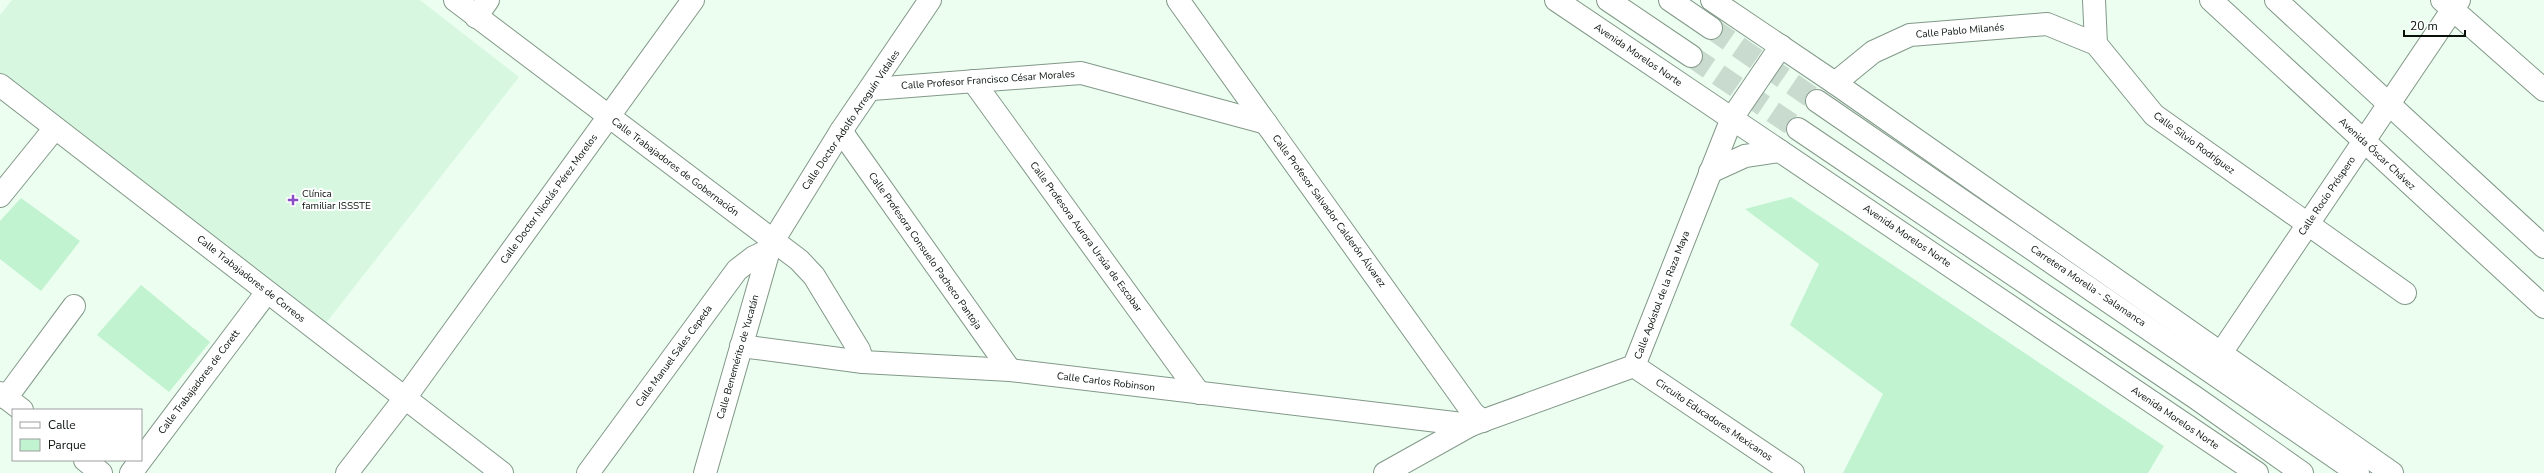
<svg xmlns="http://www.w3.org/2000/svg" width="2544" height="473" font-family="'Nunito Sans',sans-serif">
<rect width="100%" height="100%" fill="#ebfef0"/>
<polygon fill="#d8f7e1" points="12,0 420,0 519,77 326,323 0,76 0,15"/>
<g fill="#c1f3d0">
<polygon points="1791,197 2164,446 2148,473 1843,473 1883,394 1790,325 1819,264 1745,209"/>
<polygon points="21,198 80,241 41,291 0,259 0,221"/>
<polygon points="141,285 210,342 169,392 97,335"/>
</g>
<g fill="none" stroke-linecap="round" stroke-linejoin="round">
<g stroke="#c9dace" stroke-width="22" stroke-dasharray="22 11" stroke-linecap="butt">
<polyline points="1711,28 1817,101"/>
<polyline points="1691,56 1798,129"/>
</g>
<defs>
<g id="street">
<polyline points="455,0 799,260 814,276 859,350 863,362"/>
<polyline points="1178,0 1473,413 1483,421"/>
<polyline points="2094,0 2096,44"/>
<polyline points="2442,0 2544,90"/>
<polyline points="476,17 488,0"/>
<polyline points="973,81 1199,393"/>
<polyline points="1835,83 1873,52 1910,35 2047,24 2096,44 2154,115 2405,293"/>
<polyline points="0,85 502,473"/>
<polyline points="872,89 1081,73 1266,123"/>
<polyline points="841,131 1010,370"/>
<polyline points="0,196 55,128"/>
<polyline points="741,346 863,362 1010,370 1471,425"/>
<polyline points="2221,353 2459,0"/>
<polyline points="1634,366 1793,473"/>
<polyline points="0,393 22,410"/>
<polyline points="6,398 74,306"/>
<polyline points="85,460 101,473"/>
<polyline points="131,473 267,292"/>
<polyline points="347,473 405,398 693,0"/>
</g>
<g id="secondary">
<polyline points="1556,0 2257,473"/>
<polyline points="1712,0 1835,83 2392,473"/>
<polyline points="2211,0 2544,307"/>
<polyline points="2276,0 2544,247"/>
<polyline points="1710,172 1745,156 1780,151"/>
<polyline points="773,241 841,131 930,0"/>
<polyline points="588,473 737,270 754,257 769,250"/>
<polyline points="705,473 769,250"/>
<polyline points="1385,473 1471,425 1634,366 1732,118 1781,46"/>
</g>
<g id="highway">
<polyline points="1608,0 1691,56"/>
<polyline points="1670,0 1711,28"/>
<polyline points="1817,101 2358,473"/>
<polyline points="1798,129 2196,398 2302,473"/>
</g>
</defs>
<use href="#street" stroke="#829888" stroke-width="24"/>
<use href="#secondary" stroke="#829888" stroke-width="24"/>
<use href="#highway" stroke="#829888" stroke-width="24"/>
<use href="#street" stroke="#fff" stroke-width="22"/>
<use href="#secondary" stroke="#fff" stroke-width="22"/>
<use href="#highway" stroke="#fff" stroke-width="22"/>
</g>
<path fill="#8a4fc6" stroke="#fff" stroke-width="1.5" d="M291 194h4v4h4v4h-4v4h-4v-4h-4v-4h4z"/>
<g text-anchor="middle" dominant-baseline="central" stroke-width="4" stroke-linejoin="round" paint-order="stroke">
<g font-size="10" fill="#08100a" stroke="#fff">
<text transform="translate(1960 31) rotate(-5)">Calle Pablo Milanés</text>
<text transform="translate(1638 55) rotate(34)">Avenida Morelos Norte</text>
<text transform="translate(988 80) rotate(-4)">Calle Profesor Francisco César Morales</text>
<text transform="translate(851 120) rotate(-56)">Calle Doctor Adolfo Arreguín Vidales</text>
<text transform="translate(2194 143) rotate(36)">Calle Silvio Rodríguez</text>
<text transform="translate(2377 154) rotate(43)">Avenida Óscar Chávez</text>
<text transform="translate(675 167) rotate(37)">Calle Trabajadores de Gobernación</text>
<text transform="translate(2327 196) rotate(-56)">Calle Rocío Próspero</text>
<text transform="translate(549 199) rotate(-54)">Calle Doctor Nicolás Pérez Morelos</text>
<text transform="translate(1329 211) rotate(54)">Calle Profesor Salvador Calderón Álvarez</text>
<text transform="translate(1907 236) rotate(34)">Avenida Morelos Norte</text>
<text transform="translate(1086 237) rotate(54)">Calle Profesora Aurora Ursúa de Escobar</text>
<text transform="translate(925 251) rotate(55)">Calle Profesora Consuelo Pacheco Pantoja</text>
<text transform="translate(251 279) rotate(38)">Calle Trabajadores de Correos</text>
<text transform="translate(2088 286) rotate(34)">Carretera Morelia - Salamanca</text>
<text transform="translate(1662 295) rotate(-69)">Calle Apóstol de la Raza Maya</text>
<text transform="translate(674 356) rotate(-54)">Calle Manuel Sales Cepeda</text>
<text transform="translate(738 357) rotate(-74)">Calle Benemérito de Yucatán</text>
<text transform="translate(199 382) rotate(-53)">Calle Trabajadores de Corett</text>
<text transform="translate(1106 382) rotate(7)">Calle Carlos Robinson</text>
<text transform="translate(2175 418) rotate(34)">Avenida Morelos Norte</text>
<text transform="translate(1714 420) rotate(34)">Circuito Educadores Mexicanos</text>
</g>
<g font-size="10" fill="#08100a" stroke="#fff" text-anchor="start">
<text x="302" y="194">Clínica<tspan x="302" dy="12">familiar ISSSTE</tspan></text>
</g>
</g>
<rect x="12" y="409" width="130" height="52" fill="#ffffff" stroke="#9c9f9d"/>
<rect x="20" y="422" width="20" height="6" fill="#ffffff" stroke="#9c9f9d"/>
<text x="48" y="429" font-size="12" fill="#08100a">Calle</text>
<rect x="20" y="439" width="20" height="12" fill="#c1f3d0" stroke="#9c9f9d"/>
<text x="48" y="449" font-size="12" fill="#08100a">Parque</text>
<path d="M2404 30v6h61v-6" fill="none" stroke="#08100a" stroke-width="2"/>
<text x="2410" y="30" font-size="12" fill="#08100a" stroke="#ffffff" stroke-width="3" paint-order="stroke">20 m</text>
</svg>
